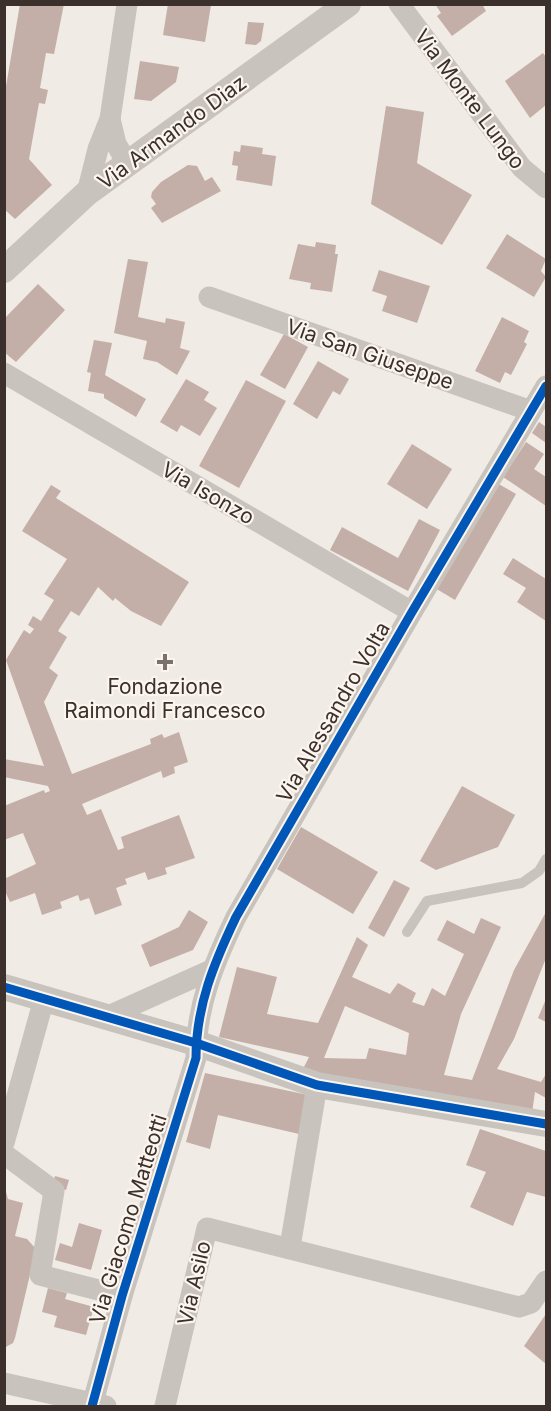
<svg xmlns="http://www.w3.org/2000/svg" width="551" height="1411" font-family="Inter,sans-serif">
<rect width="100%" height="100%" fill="#f0ebe5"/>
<g fill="#c3afa7" fill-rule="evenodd">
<polygon points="20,4 64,4 54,54 46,53 40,88 48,90 45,104 39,103 29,159 52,185 15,219 4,209 4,98"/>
<polygon points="168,4 211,5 205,42 163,35"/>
<polygon points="435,4 482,4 486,11 452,36 437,16 441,13"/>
<polygon points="248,22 264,23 261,41 256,45 245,44"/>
<polygon points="543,53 546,57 546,105 530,118 505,81"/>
<polygon points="140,61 179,67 176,82 151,101 134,99"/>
<polygon points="386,106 424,112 417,163 472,195 442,245 371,204"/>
<polygon points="241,145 263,148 262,154 276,156 272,186 236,180 238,166 232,165 234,151 240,152"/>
<polygon points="188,165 197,166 205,181 212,177 221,191 162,223 151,208 156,204 151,197 152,192 161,182"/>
<polygon points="507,234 546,259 541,271 546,277 534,297 486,268"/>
<polygon points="316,242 336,245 335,254 338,254 332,292 310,289 311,283 289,279 298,244 315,247"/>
<polygon points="128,259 148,262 138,317 165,323 166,318 185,322 180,348 190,351 177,375 157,362 143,359 147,341 114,333"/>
<polygon points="379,270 430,286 417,323 382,311 387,296 372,291"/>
<polygon points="38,284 65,310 16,362 4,352 4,319"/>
<polygon points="502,317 529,331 524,342 527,344 511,375 505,372 500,383 475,371"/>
<polygon points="284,334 308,347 285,389 260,375"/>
<polygon points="94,340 112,343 105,375 146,399 136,417 104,398 104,394 88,391 91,373 87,372"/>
<polygon points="318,361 349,379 340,395 333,391 317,419 293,404"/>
<polygon points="186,379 209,392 204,400 217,408 200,436 181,425 177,432 160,422"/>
<polygon points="246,380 286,401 239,488 199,466"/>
<polygon points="539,422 546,427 546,443 532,433"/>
<polygon points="526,442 544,454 534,469 546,477 546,506 503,477"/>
<polygon points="412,444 452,469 427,509 387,484"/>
<polygon points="497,483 516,494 455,600 435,588"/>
<polygon points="51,485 61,491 56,498 189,582 161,626 131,611 115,598 113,601 98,587 79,616 71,611 58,631 67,637 49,668 58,675 44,702 72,774 151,744 150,739 162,734 164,738 179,732 188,762 174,767 175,773 163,778 161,771 82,804 87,815 101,809 118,850 124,848 121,837 179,815 195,858 165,868 167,874 148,880 145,872 125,879 127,884 116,888 122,905 95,915 89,898 80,901 78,895 60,902 62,908 42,915 35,893 10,902 4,889 4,879 36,864 23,833 4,840 4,806 44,790 45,793 50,791 48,786 4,777 4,759 44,766 6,660 24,630 30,634 34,629 28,625 33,616 41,621 54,600 44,594 67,559 22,531"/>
<polygon points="419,519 440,530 408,591 330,550 342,527 398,558"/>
<polygon points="513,558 546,579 546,621 517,602 526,588 503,574"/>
<polygon points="462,786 515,815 498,847 436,870 420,861"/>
<polygon points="301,827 378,872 353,914 277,869"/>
<polygon points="394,880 410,888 384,937 368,928"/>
<polygon points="189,910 208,922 193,950 150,967 141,945 179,927"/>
<path d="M546 912V958L514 1039 497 1069 541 1082 546 1074V1098L535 1092 532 1113 301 1073 309 1057 219 1037 237 967 277 977 267 1014 318 1023 357 937 368 945 352 977 390 994 398 983 416 993 412 1002 424 1006 432 988 445 996 464 954 437 940 447 920 474 934 481 918 501 927 461 1014 444 1075 472 1080 514 970ZM345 1006 409 1033 406 1055 369 1048 366 1059 324 1058Z"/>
<polygon points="546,999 546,1022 538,1018"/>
<polygon points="205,1073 308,1095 299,1134 218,1115 210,1149 186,1142"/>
<polygon points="480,1129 546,1151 546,1197 527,1192 513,1226 470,1207 486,1172 466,1165"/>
<polygon points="55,1176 69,1180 66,1190 52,1186"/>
<polygon points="4,1185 8,1199 23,1203 15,1236 27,1239 36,1249 15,1338 13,1343 4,1348"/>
<polygon points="79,1223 102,1230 91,1270 55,1260 60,1243 72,1247"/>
<polygon points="48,1288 67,1293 65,1299 94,1307 86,1335 54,1327 57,1316 42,1312"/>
<polygon points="546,1314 546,1364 524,1346"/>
</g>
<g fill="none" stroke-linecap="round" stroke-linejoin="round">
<polyline stroke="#c9c3be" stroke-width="10" points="407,932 427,901 522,883 539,871 546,859"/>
<g stroke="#c9c3be" stroke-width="21">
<polyline points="399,4 522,168 546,188"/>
<polyline points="110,119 116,144 128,164"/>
<polyline points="87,193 98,149 110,119 127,4"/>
<polyline points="209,297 531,411"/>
<polyline points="4,373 412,612"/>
<polyline points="106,1017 211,970"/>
<polyline points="4,1143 44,999"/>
<polyline points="4,1154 54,1191 40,1275 122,1296"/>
<polyline points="290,1247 317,1085"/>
<polyline points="4,1383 106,1406"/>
<path d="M92 1406 122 1296 196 1058C196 1006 214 963 236 917L412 612 546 386"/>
<polyline points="165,1406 207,1228 519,1307 531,1303 546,1281"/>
</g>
<g stroke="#c9c3be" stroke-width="26">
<polyline points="4,270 87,193 348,4"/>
<polyline points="4,987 196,1043 317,1085 546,1124"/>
</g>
<defs>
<g id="cycleway">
<polyline points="4,987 196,1043 317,1085 546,1124"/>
<path d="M92 1406 122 1296 196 1058C196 1006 214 963 236 917L412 612 546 386"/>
</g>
</defs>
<use href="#cycleway" stroke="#fbf5ee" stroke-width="13"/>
<use href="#cycleway" stroke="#0057b8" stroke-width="9"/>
</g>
<path fill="#7a716c" stroke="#fbf5ee" stroke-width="2" d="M162 653h6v6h6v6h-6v6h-6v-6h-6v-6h6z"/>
<g text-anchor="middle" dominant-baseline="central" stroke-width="4.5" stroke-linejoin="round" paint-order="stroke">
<g font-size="21" fill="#3b302b" stroke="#fbf5ee">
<text transform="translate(470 99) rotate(53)">Via Monte Lungo</text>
<text transform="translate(172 132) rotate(-36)">Via Armando Diaz</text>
<text transform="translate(370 354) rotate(19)">Via San Giuseppe</text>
<text transform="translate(208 493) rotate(30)">Via Isonzo</text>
<text transform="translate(333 712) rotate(-60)">Via Alessandro Volta</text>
<text transform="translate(128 1219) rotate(-73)">Via Giacomo Matteotti</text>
<text transform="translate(194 1283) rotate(-77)">Via Asilo</text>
</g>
<g font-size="21" fill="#3b302b" stroke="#fbf5ee">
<text x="165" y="686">Fondazione<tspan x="165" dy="24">Raimondi Francesco</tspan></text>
</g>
</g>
<rect width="551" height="1411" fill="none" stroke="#3b302b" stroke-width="12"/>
</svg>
